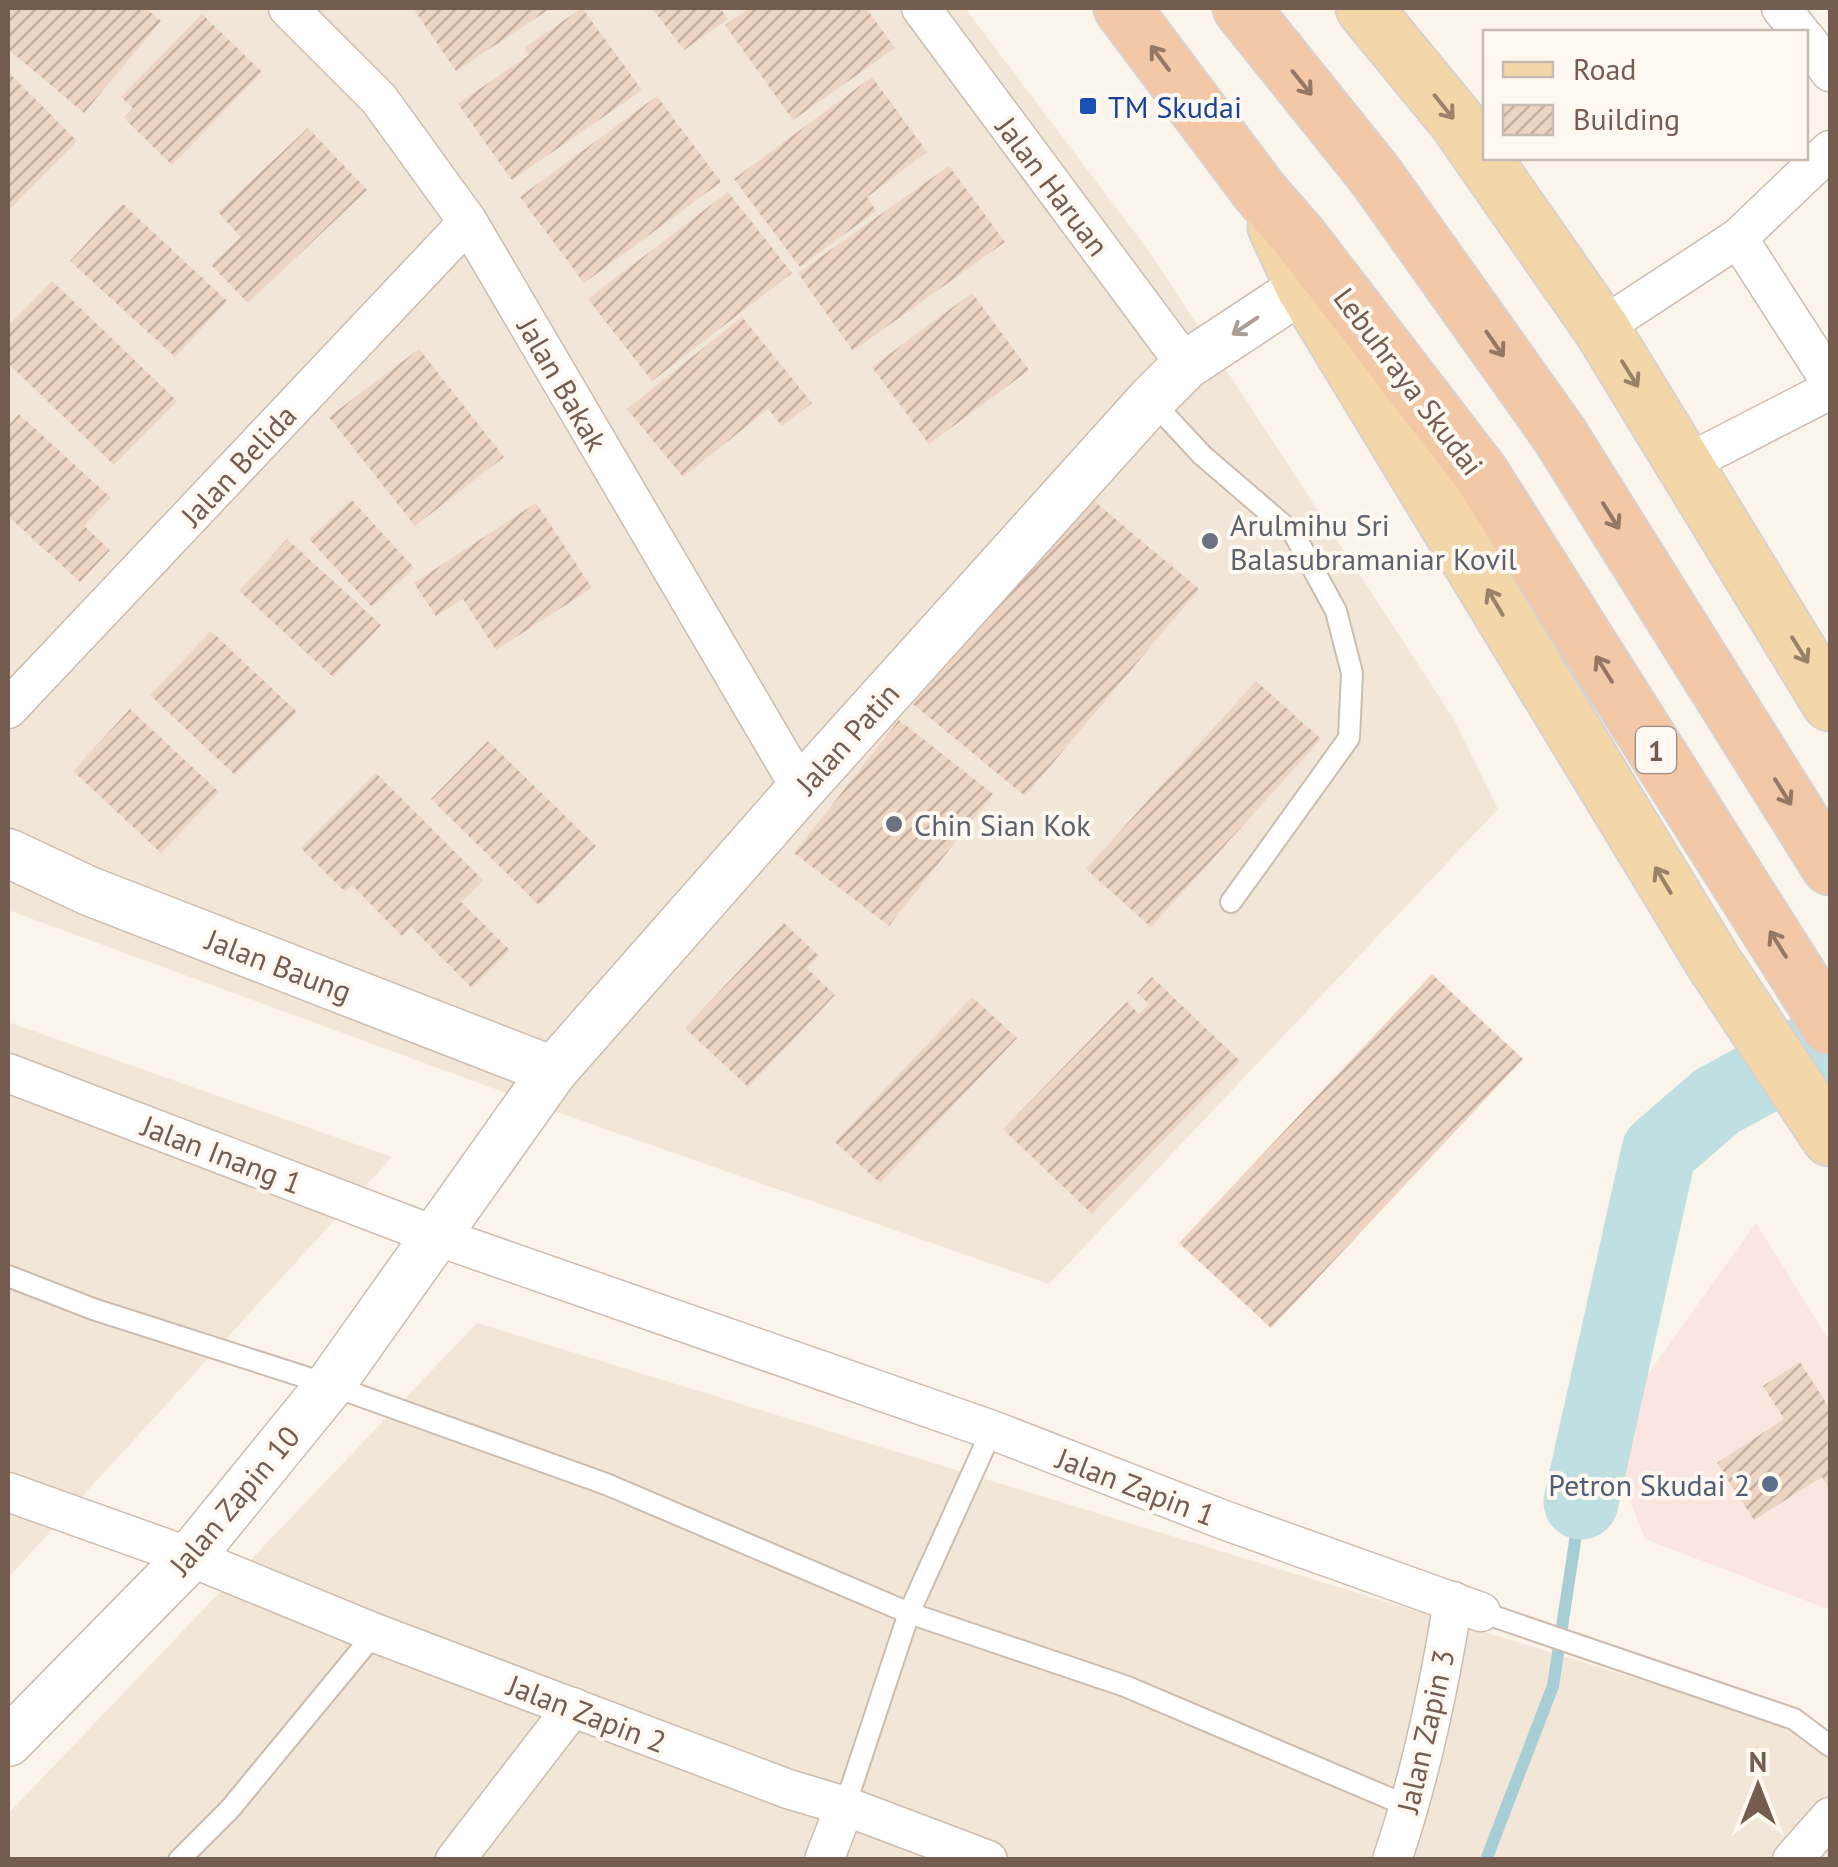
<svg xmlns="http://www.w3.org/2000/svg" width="1838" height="1867" font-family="'PT Sans',sans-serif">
<defs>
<pattern id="building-hatch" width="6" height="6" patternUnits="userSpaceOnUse" patternTransform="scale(2.5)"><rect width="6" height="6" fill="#eed4c3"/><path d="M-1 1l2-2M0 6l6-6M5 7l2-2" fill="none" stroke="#c5afa1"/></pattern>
</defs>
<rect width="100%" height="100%" fill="#fbf4ea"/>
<g fill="#f2e6d9">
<polygon points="8,8 965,8 1151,254 1453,718 1498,809 1049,1284 571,1117 8,910"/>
<polygon points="8,1022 392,1157 8,1578"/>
<polygon points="477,1323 1830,1738 1830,1860 8,1860 8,1814"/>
</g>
<polygon fill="#fae6df" points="1756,1223 1830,1342 1830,1610 1645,1539 1605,1434"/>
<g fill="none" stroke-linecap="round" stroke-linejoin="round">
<polyline stroke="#a6ced4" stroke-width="12" points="1486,1860 1553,1686 1581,1502"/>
<polyline stroke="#bfdfe3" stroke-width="75" points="1581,1502 1659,1151 1717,1101 1830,1040"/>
</g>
<g fill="url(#building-hatch)">
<polygon points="13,8 145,8 161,21 84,113 8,49 8,14"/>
<polygon points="413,8 551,8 456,71"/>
<polygon points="582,8 642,90 512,180 458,104 529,55 524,48"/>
<polygon points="652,8 720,8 728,19 684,50"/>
<polygon points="750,8 866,8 895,48 793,120 725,25"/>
<polygon points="202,14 262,72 172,165 124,118 133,108 121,97"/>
<polygon points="8,72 77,141 8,211"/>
<polygon points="872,77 927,152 867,197 876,211 800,267 734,179"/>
<polygon points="657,96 721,182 584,283 520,197"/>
<polygon points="308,128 367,190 248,303 211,265 241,237 218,212"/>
<polygon points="949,166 1005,242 853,351 798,273"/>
<polygon points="728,192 792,273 652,381 588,299"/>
<polygon points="123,204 227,301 175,357 70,261"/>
<polygon points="52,281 177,401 114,465 8,363 8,326"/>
<polygon points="972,293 1029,370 929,444 872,367"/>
<polygon points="742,317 812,403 782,426 768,409 683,477 627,409"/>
<polygon points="419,349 504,457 415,526 329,417"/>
<polygon points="19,414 111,498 84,526 110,550 80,582 8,516 8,426"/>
<polygon points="1088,496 1199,589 1025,796 913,704"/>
<polygon points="352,500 414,568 372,607 309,539"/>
<polygon points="536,503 592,588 496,650 463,599 436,616 414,583"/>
<polygon points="287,539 381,625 333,677 239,591"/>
<polygon points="211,631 297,712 235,775 150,695"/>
<polygon points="1256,681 1321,739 1151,927 1086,869"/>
<polygon points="130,709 219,792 161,853 73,771"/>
<polygon points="899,720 993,794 889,926 794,853"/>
<polygon points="488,741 596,846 539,905 431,799"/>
<polygon points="376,773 483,880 461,902 510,950 472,988 411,927 402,936 352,885 345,892 301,848"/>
<polygon points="784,923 819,956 807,968 835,995 748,1087 685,1028"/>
<polygon points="1432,974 1523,1059 1271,1328 1179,1243"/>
<polygon points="1152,977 1240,1061 1092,1214 1003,1129 1127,1002 1139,1014 1149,1004 1137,993"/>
<polygon points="972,997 1017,1038 880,1183 835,1142"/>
<polygon points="1800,1362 1830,1409 1830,1490 1822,1477 1754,1520 1717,1463 1784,1419 1763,1386"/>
</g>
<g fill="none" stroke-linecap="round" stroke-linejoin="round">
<defs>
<g id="service">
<polyline points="1151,400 1202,455 1294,534 1336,611 1352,673 1349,738 1231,902"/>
<polyline points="8,1276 93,1309 330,1385 606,1484 909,1613 1125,1686 1410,1807"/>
<polyline points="1481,1612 1794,1719 1830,1746"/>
<polyline points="845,1806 909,1613 992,1430"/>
<polyline points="179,1860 230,1809 375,1633"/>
</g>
<g id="minor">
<polyline points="288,8 379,99 468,222 801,789"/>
<polyline points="921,8 1186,365"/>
<polyline points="1781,8 1800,32"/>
<polyline points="1806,39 1830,72"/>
<polyline points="1738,238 1830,381"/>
<polyline points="1601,328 1738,238 1830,150"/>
<polyline points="1686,464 1830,390"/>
<polyline points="8,709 468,222"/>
<polyline points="8,1073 436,1236 992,1430 1224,1520 1481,1612"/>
<polyline points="8,1492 190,1557 375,1633 788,1789 845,1806 988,1860"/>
<polyline points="455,1860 573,1707"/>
<polyline points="824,1860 845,1806"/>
<path d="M1392 1860C1421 1775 1439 1689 1453 1601"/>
<polyline points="1792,1860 1830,1817"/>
</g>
<g id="tertiary">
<polyline points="8,853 89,891 553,1071"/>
<polyline points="8,1742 190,1557 330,1385 553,1071 801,789 1151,400 1186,365 1304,287"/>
</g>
<g id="primary">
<polyline points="1364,8 1456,120 1601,328 1830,703"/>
<polyline points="1276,227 1304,287 1714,963 1830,1138"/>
</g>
<g id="trunk">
<polyline points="1122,8 1260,192 1300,238 1481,474 1830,1026"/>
<polyline points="1241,8 1375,175 1559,434 1830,867"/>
</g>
</defs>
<use href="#service" stroke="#ccbcb0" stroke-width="24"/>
<use href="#minor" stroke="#ccbcb0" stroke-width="41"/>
<use href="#tertiary" stroke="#ccbcb0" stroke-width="51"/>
<use href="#primary" stroke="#d8d1ce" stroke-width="59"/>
<use href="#trunk" stroke="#d8d1ce" stroke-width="59"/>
<use href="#service" stroke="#fff" stroke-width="20"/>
<use href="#minor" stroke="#fff" stroke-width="38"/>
<use href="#tertiary" stroke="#fff" stroke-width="48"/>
<use href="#primary" stroke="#f4d7a8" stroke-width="55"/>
<use href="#trunk" stroke="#f2c8a7" stroke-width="55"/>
</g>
<defs><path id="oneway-shaft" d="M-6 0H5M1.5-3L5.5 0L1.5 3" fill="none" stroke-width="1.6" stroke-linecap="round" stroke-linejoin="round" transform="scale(2.5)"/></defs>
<g stroke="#947765">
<use href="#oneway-shaft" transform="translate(1160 58) rotate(-127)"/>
<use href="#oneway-shaft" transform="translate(1302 83) rotate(51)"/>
<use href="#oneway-shaft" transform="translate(1495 344) rotate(55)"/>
<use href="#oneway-shaft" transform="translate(1611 516) rotate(58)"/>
<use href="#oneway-shaft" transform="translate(1604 669) rotate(-122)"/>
<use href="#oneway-shaft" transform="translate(1783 792) rotate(58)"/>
<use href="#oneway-shaft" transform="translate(1778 944) rotate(-122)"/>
</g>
<g stroke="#9a816a">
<use href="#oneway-shaft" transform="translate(1444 107) rotate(51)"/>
<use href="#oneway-shaft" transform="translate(1630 374) rotate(58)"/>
<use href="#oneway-shaft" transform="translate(1495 602) rotate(-121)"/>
<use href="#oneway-shaft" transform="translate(1800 650) rotate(58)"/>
<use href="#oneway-shaft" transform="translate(1663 880) rotate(-121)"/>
</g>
<use stroke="#ac9d95" href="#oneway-shaft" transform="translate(1245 326) rotate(146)"/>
<rect fill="#1a4fb4" stroke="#fef8f0" stroke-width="4" x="1078" y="96" width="20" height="20" rx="5"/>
<g fill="#6b7280" stroke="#fef8f0" stroke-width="4">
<circle cx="1210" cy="541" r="10"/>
<circle cx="894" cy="824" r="10"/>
</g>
<circle fill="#5c6f8a" stroke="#fef8f0" stroke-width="4" cx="1770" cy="1484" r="10"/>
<g text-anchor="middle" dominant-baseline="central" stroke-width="8" stroke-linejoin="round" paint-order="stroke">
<rect fill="#fef8f0" stroke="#9d8b7f" stroke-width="2.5" x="1636" y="727" width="40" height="46" rx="8"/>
<g font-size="28" font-weight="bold" fill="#745c4f">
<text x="1656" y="750">1</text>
</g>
<g font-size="30" fill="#164399" stroke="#fef8f0" text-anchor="start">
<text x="1108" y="106">TM Skudai</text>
</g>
<g font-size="30" fill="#745c4f" stroke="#fef8f0">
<text transform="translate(1053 186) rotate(53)">Jalan Haruan</text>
<text transform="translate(1409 381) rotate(53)">Lebuhraya Skudai</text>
<text transform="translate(563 384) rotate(60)">Jalan Bakak</text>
<text transform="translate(238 465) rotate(-47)">Jalan Belida</text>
<text transform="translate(847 738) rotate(-48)">Jalan Patin</text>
<text transform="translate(279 965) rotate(21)">Jalan Baung</text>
<text transform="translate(222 1154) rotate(21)">Jalan Inang 1</text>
<text transform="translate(1136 1486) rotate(21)">Jalan Zapin 1</text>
<text transform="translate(234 1500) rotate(-50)">Jalan Zapin 10</text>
<text transform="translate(587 1713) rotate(21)">Jalan Zapin 2</text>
<text transform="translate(1425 1731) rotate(-77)">Jalan Zapin 3</text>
</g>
<g font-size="30" fill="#5b616d" stroke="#fef8f0" text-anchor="start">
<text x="1230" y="524">Arulmihu Sri<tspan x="1230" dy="34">Balasubramaniar Kovil</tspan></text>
<text x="914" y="824">Chin Sian Kok</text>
</g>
<g font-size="30" fill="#4e5e75" stroke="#fef8f0" text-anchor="end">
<text x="1750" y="1484">Petron Skudai 2</text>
</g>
</g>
<rect width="1838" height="1867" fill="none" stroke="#745c4f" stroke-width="20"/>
<rect x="1483" y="30" width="325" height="130" fill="#fef8f0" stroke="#c7bab0" stroke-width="2.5"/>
<rect x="1503" y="62" width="50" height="15" fill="#f4d7a8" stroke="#c7bab0" stroke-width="2.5"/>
<text x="1573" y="80" font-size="30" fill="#745c4f">Road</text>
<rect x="1503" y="105" width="50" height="30" fill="url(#building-hatch)" stroke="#c7bab0" stroke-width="2.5"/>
<text x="1573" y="130" font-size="30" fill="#745c4f">Building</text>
<g transform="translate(1758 1787)" stroke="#fef8f0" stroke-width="8" paint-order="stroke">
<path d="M0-8L18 38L0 25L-18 38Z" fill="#745c4f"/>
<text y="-15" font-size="28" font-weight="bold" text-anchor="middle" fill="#745c4f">N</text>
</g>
</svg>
